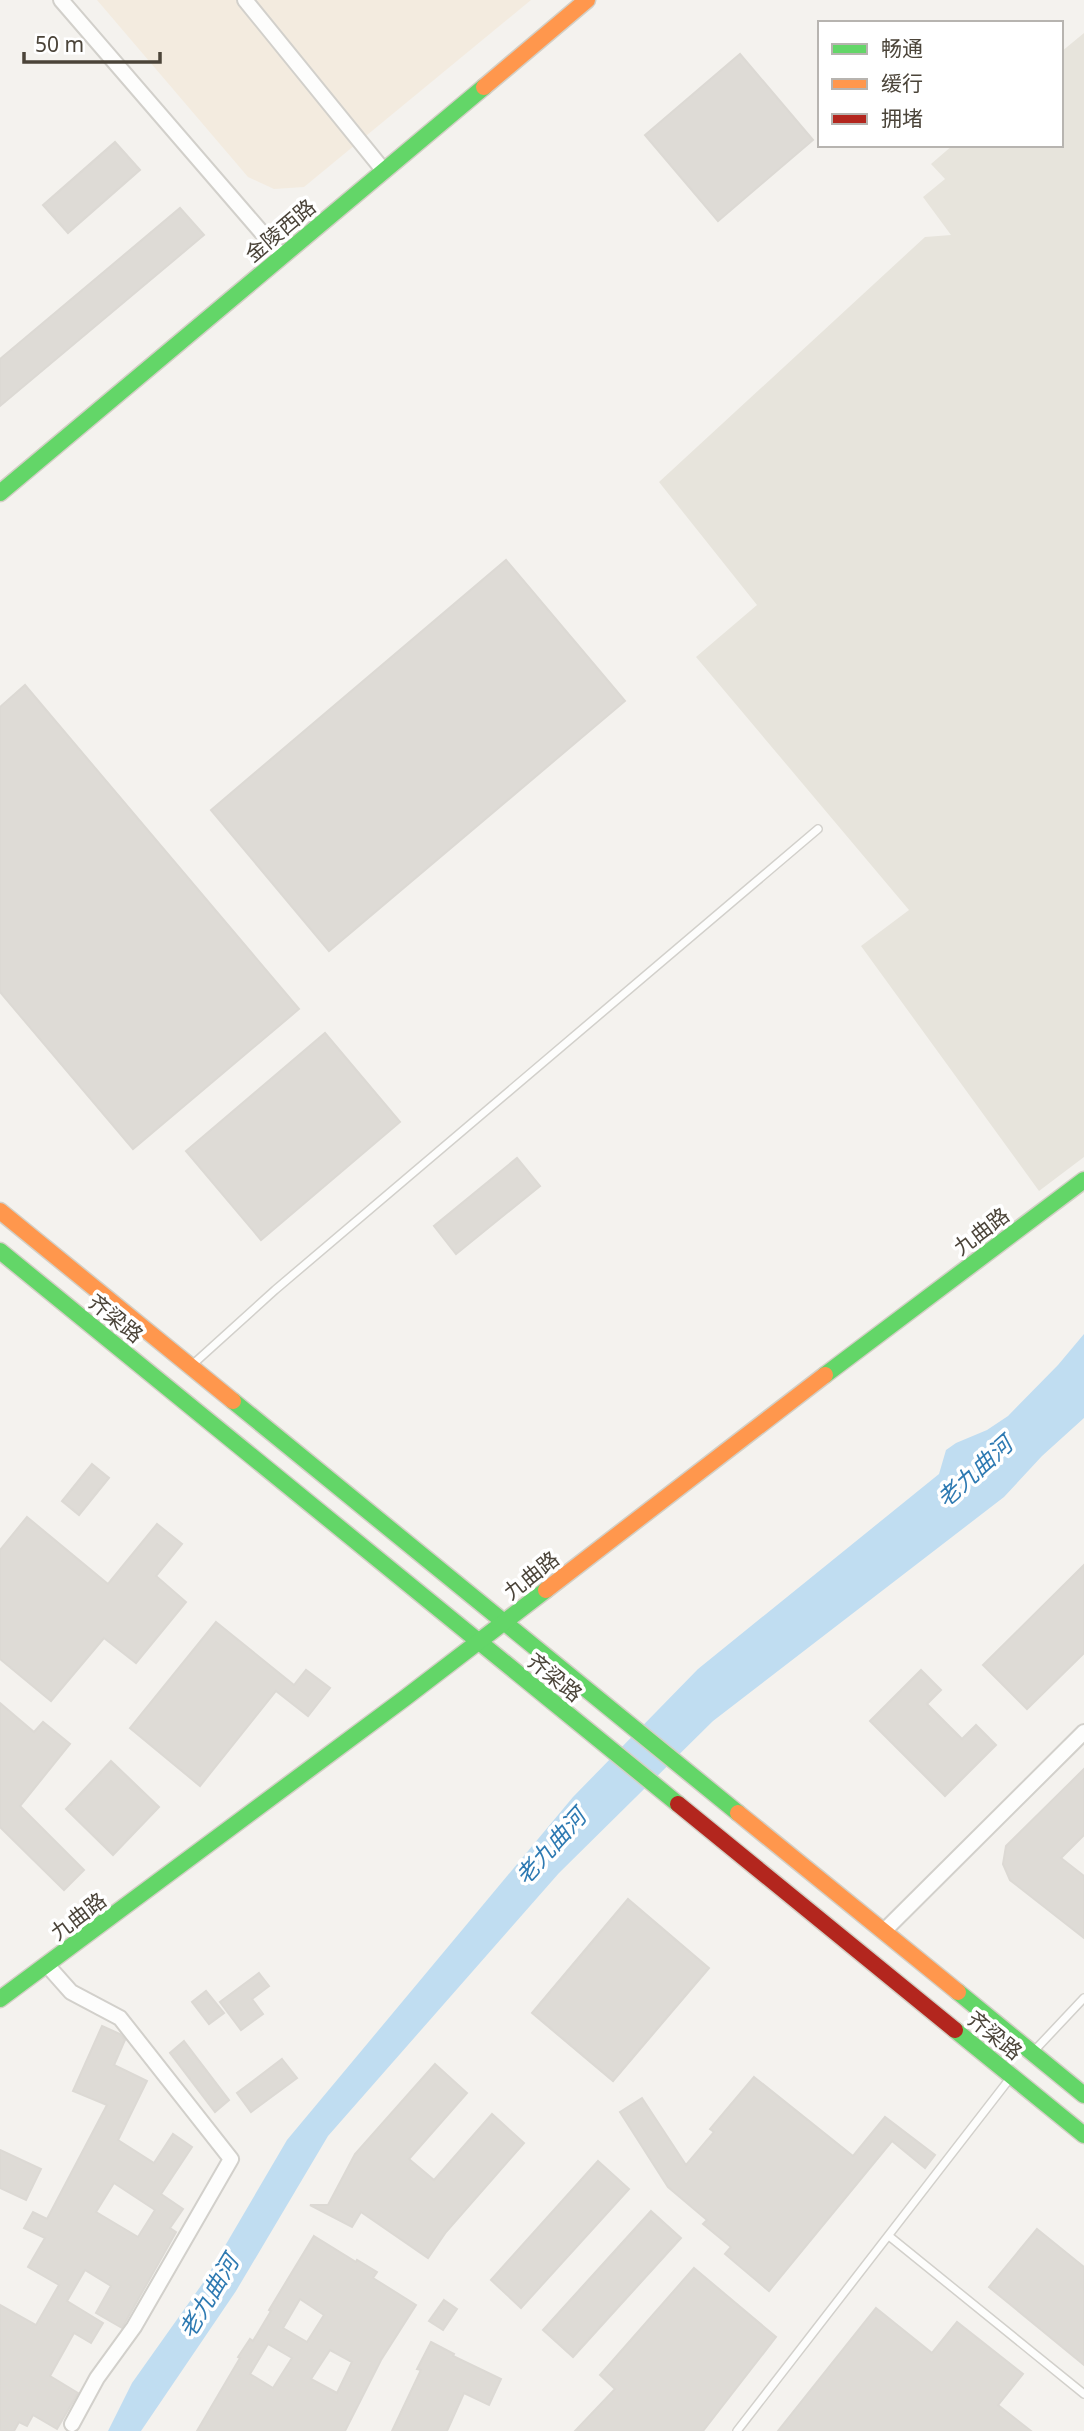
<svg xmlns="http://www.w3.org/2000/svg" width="1084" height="2431" font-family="'Noto Sans','Noto Sans SC',sans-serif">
<rect width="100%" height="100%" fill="#f4f2ee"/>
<polygon fill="#e7e4dc" points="1084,33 1084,1157 1039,1191 861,946 909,910 696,657 757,605 659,482 925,237 951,235 923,197 945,179 931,164 953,145 1061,145 1061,52"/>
<polygon fill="#f3ebdf" points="97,0 531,0 304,187 274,189 248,177"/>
<polygon fill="#c0ddf1" points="1084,1334 1084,1418 1042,1456 1004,1497 713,1721 559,1873 328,2136 236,2291 141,2431 108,2431 132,2383 205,2280 287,2140 573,1797 698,1669 939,1474 946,1450 956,1443 987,1430 1008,1416 1058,1365"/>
<g fill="#dedbd6" stroke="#dcd9d4" stroke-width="2" fill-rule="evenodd">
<polygon points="740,54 813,140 718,221 645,135"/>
<polygon points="115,142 140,170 68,233 43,205"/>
<polygon points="180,208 204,235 0,406 0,359"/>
<polygon points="506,560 625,701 329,951 211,810"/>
<polygon points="25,685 299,1009 133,1149 0,992 0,707"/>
<polygon points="325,1033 400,1122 261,1240 186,1151"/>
<polygon points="517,1158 540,1186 456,1254 434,1226"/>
<polygon points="92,1464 109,1478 79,1515 62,1501"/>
<polygon points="27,1517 108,1584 157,1524 182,1544 156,1576 186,1602 136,1663 104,1638 51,1701 0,1659 0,1550"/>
<polygon points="1084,1565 1084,1653 1027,1709 983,1665"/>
<polygon points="216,1622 294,1685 306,1670 330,1688 308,1716 276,1691 200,1786 130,1728"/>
<polygon points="921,1670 941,1690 927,1704 962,1739 976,1725 996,1745 945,1796 870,1721"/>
<polygon points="0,1703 34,1732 43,1722 70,1744 20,1806 84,1870 64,1890 0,1827"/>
<polygon points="111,1761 159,1807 113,1855 66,1809"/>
<polygon points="1084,1769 1084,1835 1061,1858 1084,1876 1084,1938 1010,1880 1003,1864 1006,1846"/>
<polygon points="628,1899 709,1968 613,2081 532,2013"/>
<polygon points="259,1973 269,1986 252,1999 263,2014 241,2030 220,2002"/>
<polygon points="206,1991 224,2013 209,2024 192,2002"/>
<path d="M102 2026 120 2034 125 2040 114 2065 147 2081 118 2140 154 2163 173 2134 192 2147 161 2194 183 2209 170 2228 176 2232 122 2328 96 2313 111 2286 85 2270 67 2301 103 2323 91 2343 74 2333 50 2376 78 2393 57 2429 33 2415 27 2426 19 2422 14 2431H0V2305L36 2325 59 2285 28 2267 45 2238 24 2228 33 2212 47 2219 107 2105 73 2091ZM114 2183 155 2210 138 2237 96 2212Z"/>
<polygon points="184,2041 229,2100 215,2112 170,2053"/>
<polygon points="282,2059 297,2078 251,2112 237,2093"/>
<polygon points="435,2064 467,2093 409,2159 434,2180 492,2114 524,2143 446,2232 428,2258 361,2212 352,2227 310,2205 328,2205 355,2154"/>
<polygon points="754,2077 853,2156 885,2117 935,2155 925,2168 892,2141 769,2291 725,2254 731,2247 703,2224 707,2220 668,2187 620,2112 642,2098 686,2165 714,2132 710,2129"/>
<polygon points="0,2150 41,2169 26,2200 0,2188"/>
<polygon points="598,2161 629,2189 521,2308 491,2280"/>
<polygon points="651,2211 681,2238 573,2357 543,2330"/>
<polygon points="1037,2229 1084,2267 1084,2365 989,2287"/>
<path d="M314 2236 356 2262 357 2260 377 2272 373 2278 416 2305 381 2360 345 2431H197L240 2358 238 2357 250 2339 253 2341 271 2311 269 2310ZM300 2299 324 2315 307 2342 283 2328ZM268 2344 292 2358 273 2388 250 2374ZM330 2350 352 2362 337 2393 311 2379Z"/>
<polygon points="694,2268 776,2337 703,2431 575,2431 615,2389 600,2375"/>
<polygon points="444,2300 457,2309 443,2330 429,2321"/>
<polygon points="876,2308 932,2353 957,2322 1023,2374 998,2405 1031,2431 778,2431"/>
<polygon points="431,2342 454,2354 453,2356 501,2379 489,2405 464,2393 447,2431 392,2431 421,2370 417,2369"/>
</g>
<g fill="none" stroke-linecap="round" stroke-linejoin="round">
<defs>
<g id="lane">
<polyline points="191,1366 275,1290 818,829"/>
<polyline points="1034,2051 1084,1998"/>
<polyline points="889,2236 1084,2394"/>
<polyline points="737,2431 1011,2077"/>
</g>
<g id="street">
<polyline points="61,0 282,256"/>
<polyline points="245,0 384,171"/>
<polyline points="884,1931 1084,1732"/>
<polyline points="47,1965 71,1992 120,2018 231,2159 134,2327 97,2378 72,2424"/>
</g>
<g id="fast">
<polyline points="0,493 484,87"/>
<polyline points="0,1251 678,1804"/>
<polyline points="825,1375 1084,1180"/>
<polyline points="233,1401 738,1813"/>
<polyline points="958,1992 1084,2095"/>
<polyline points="0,1999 405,1698 546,1590"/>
<polyline points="955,2030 1084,2135"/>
</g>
<g id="slow">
<polyline points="484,87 587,0"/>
<polyline points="0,1211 233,1401"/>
<polyline points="546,1590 825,1375"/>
<polyline points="738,1813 958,1992"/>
</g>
<polyline id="jam" points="678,1804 955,2030"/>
</defs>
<use href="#lane" stroke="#d2d0cb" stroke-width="10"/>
<use href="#street" stroke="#d2d0cb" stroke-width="18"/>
<use href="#fast" stroke="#d3cfc5" stroke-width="19"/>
<use href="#slow" stroke="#d3cfc5" stroke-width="19"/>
<use href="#jam" stroke="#d3cfc5" stroke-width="19"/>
<use href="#lane" stroke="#fdfdfc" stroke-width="7"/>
<use href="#street" stroke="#fdfdfc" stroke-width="14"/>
<use href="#fast" stroke="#63d668" stroke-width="16"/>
<use href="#slow" stroke="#ff974d" stroke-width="16"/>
<use href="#jam" stroke="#b3261e" stroke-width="16"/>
</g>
<g text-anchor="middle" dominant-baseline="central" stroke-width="7" stroke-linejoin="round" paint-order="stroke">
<g font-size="21" fill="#4b4439" stroke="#fff">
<text transform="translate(280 230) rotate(-40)">金陵西路</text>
<text transform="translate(981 1231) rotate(-37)">九曲路</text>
<text transform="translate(116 1318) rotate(39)">齐梁路</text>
<text transform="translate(531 1575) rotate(-38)">九曲路</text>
<text transform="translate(555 1677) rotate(39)">齐梁路</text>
<text transform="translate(78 1916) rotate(-37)">九曲路</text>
<text transform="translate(995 2035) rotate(39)">齐梁路</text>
</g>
<g font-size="23" font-style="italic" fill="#2e7ab2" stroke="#fff">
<text transform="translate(974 1471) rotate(-42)">老九曲河</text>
<text transform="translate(550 1846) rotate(-48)">老九曲河</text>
<text transform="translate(208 2296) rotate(-59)">老九曲河</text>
</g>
</g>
<rect x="818" y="21" width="245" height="126" fill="#ffffff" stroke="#b7b4b0" stroke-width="2"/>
<rect x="832" y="44" width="35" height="10" fill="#63d668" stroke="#b7b4b0" stroke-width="2"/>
<text x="881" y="56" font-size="21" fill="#4b4439">畅通</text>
<rect x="832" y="79" width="35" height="10" fill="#ff974d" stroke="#b7b4b0" stroke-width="2"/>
<text x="881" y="91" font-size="21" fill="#4b4439">缓行</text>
<rect x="832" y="114" width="35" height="10" fill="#b3261e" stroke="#b7b4b0" stroke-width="2"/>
<text x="881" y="126" font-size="21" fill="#4b4439">拥堵</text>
<path d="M24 52v10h136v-10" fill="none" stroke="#4b4439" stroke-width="3.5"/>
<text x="35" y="52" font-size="21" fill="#4b4439" stroke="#ffffff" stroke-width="5" paint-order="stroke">50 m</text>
</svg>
